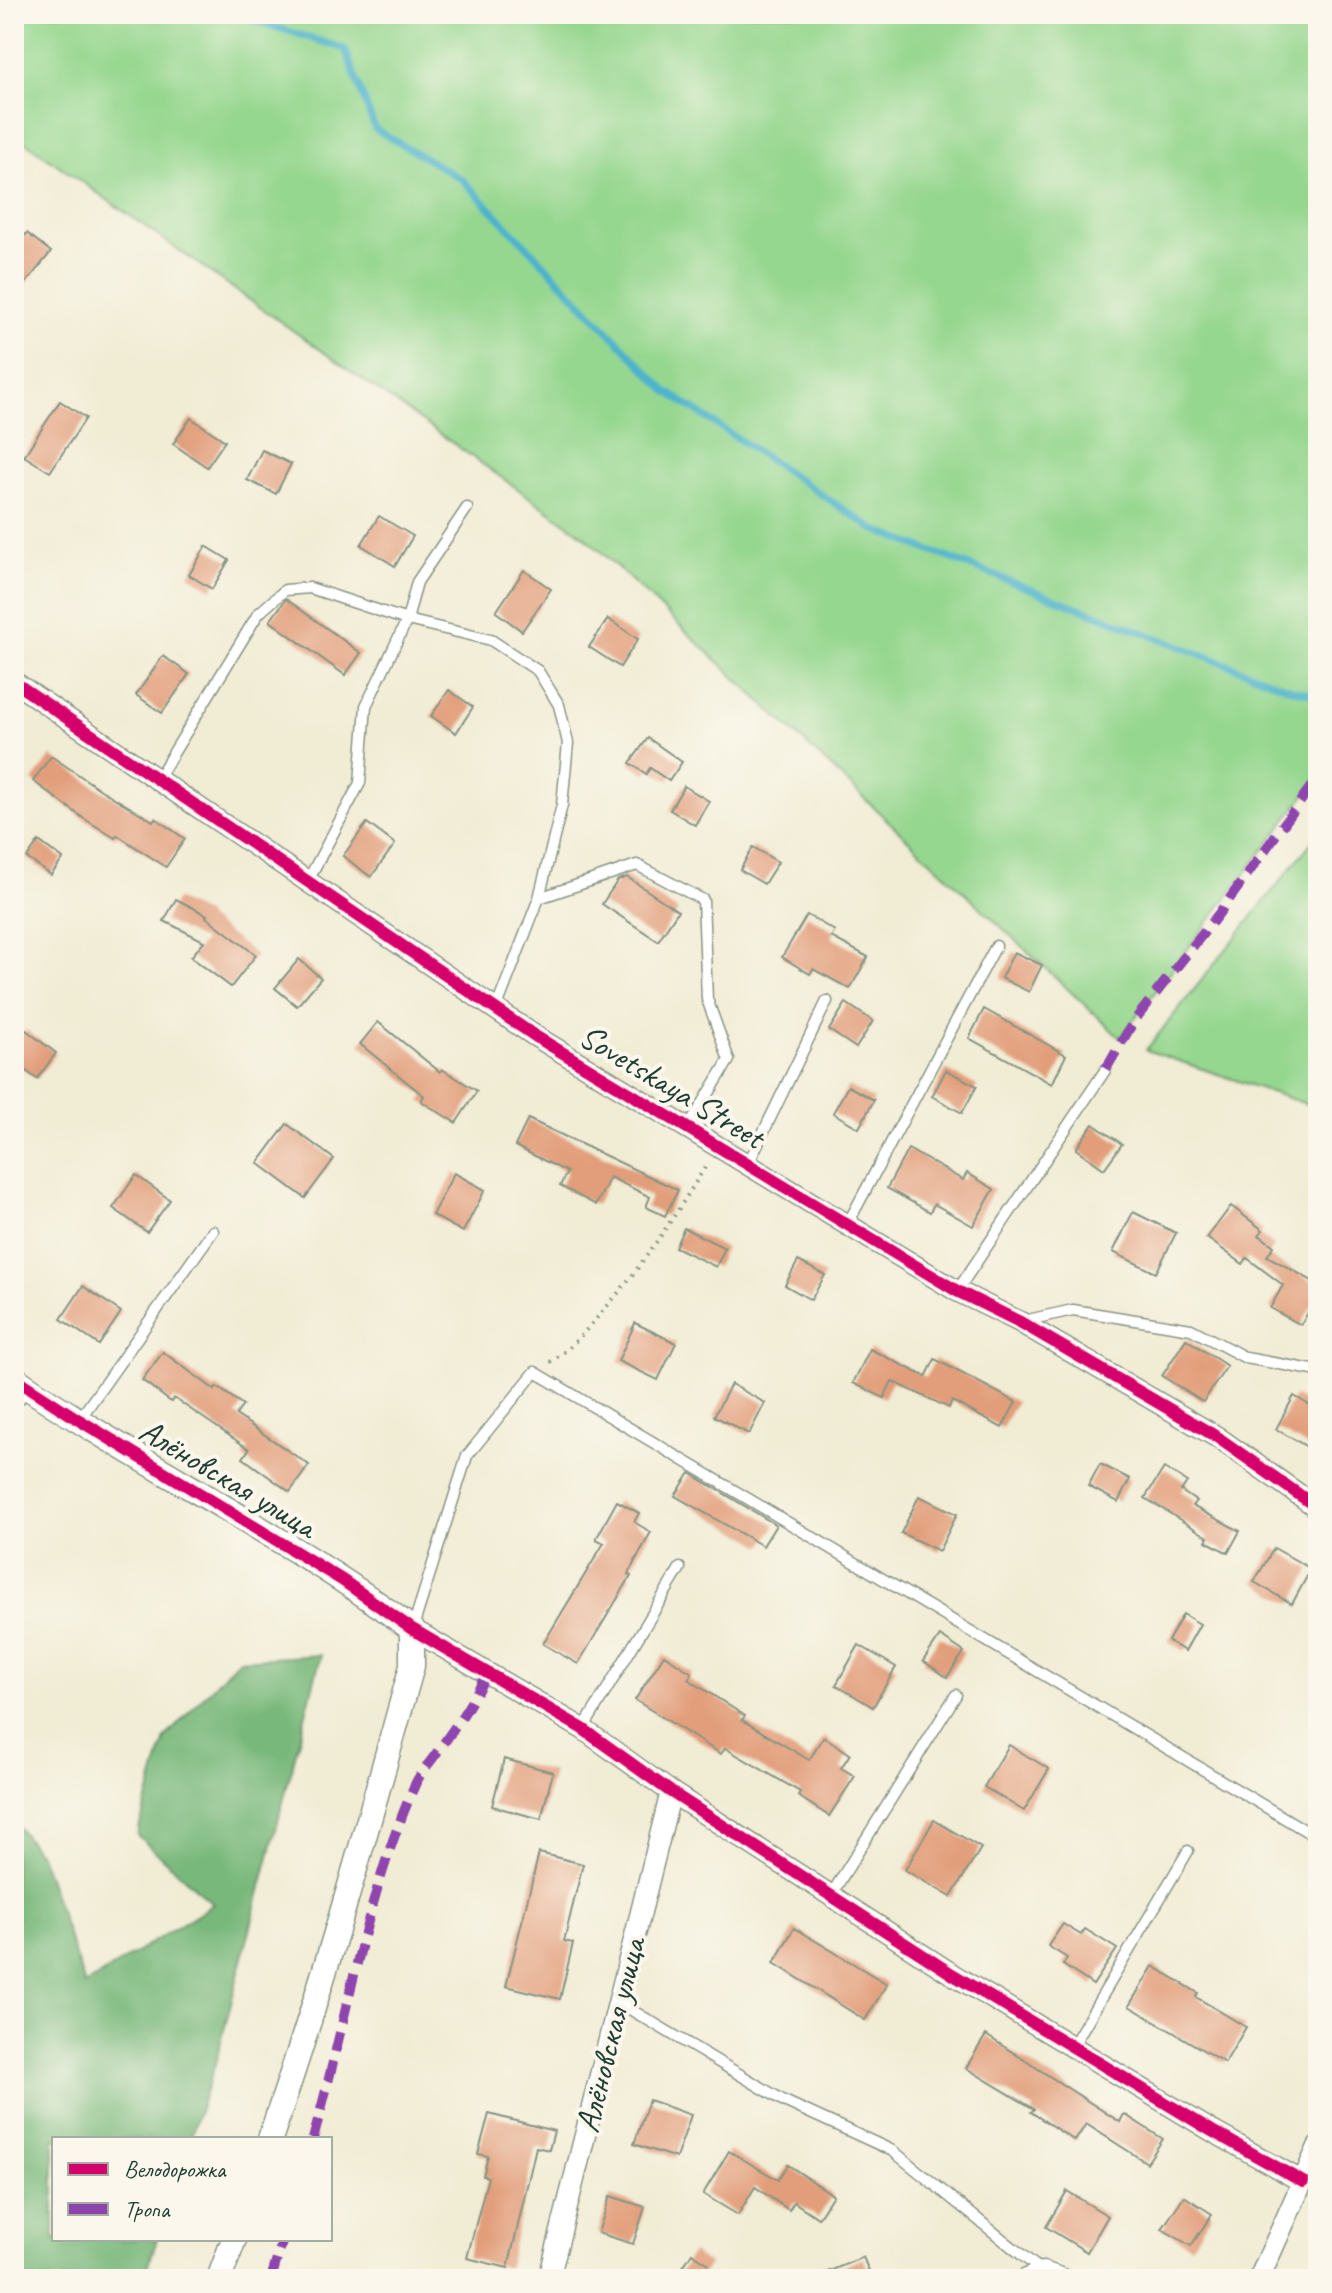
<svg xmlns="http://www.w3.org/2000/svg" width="1332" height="2293" font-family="Caveat,sans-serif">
<rect width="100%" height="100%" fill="#fbf7ec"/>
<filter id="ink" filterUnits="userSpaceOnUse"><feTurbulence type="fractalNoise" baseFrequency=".0125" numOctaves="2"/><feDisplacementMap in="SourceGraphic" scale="16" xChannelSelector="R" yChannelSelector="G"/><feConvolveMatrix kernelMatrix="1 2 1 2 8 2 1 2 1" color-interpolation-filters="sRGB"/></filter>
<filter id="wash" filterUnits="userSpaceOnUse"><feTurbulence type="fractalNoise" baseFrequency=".006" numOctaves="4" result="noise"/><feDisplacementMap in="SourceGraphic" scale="32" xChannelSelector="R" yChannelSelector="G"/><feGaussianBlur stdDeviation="1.8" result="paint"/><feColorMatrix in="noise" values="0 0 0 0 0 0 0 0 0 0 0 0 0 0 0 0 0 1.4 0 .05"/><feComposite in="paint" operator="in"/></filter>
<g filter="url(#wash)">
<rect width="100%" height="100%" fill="#f1ecd4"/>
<g fill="#96d78f" stroke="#5a8a62" stroke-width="2">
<polygon points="14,14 1318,14 1318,778 1120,1038 583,535 14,134"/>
<polygon points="1318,834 1318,1108 1146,1050"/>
</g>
<polygon fill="#78b87a" stroke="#4c7a57" stroke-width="2" points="321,1655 217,2057 190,2139 54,2139 54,2239 157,2239 144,2279 14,2279 14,1822 41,1857 85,1985 213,1904 137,1835 165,1738 238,1660"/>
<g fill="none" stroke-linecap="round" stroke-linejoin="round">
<polyline stroke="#4db4cb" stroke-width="7" points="246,14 256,21 345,49 375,129 463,180 665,390 873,529 1294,690 1318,695"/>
</g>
<g id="blocks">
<g fill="#e29e7a">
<polygon points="27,233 51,252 14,298 14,249"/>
<polygon points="60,401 86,418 50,472 24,456"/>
<polygon points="191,418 225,441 207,467 173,444"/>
<polygon points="262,450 291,464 276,494 247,480"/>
<polygon points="379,516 413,536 395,566 361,545"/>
<polygon points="206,546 229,560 212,589 189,575"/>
<polygon points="524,570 551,589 522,631 496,612"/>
<polygon points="286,599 361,653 345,675 270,621"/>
<polygon points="608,619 638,639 620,667 589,647"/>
<polygon points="163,656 189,674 162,713 136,695"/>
<polygon points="449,690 473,707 456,733 431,716"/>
<polygon points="648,738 682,762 669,781 650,768 646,774 630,763"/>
<polygon points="51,756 101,790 153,821 155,818 185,839 166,867 117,835 115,838 83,818 33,781"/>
<polygon points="684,786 709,801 695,825 670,810"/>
<polygon points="367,823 395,844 371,877 343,856"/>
<polygon points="39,841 63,859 51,875 27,858"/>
<polygon points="753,847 778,862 764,884 740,870"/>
<polygon points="627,877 678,911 658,941 602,904 618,880"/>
<polygon points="176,899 207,915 206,917 256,955 231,987 191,957 204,941 164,921"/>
<polygon points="807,915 835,931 831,937 868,957 850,989 813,969 810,974 782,957"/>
<polygon points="1014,952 1042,965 1029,992 1001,978"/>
<polygon points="299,959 321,978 297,1006 275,988"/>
<polygon points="846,1003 873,1021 856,1048 829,1030"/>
<polygon points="984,1009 1066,1055 1052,1084 969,1038"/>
<polygon points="378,1022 440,1072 442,1069 477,1091 456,1123 421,1101 424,1096 360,1044"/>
<polygon points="26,1030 56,1053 37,1079 14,1062 14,1046"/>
<polygon points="946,1070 977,1086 962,1113 932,1096"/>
<polygon points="848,1086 874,1100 859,1128 833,1113"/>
<polygon points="528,1119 678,1190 665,1216 646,1207 650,1197 610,1177 596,1205 560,1186 567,1172 515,1146"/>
<polygon points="287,1124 334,1159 305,1198 258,1163"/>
<polygon points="1093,1124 1122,1144 1104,1169 1076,1149"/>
<polygon points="908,1149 963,1180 967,1173 994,1189 973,1226 934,1204 930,1212 887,1188"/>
<polygon points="454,1173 485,1190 463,1232 432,1215"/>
<polygon points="136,1175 170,1200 147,1232 113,1208"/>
<polygon points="1231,1206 1263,1230 1259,1235 1274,1246 1267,1256 1318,1284 1318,1295 1301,1325 1270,1308 1283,1285 1247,1258 1243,1264 1207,1238"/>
<polygon points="1133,1212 1176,1233 1156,1273 1113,1252"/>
<polygon points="684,1228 725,1248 716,1267 675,1247"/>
<polygon points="798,1261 825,1275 811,1300 785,1285"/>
<polygon points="83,1286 121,1312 99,1345 61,1319"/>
<polygon points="635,1323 676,1343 658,1380 618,1361"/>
<polygon points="1186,1339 1227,1366 1203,1402 1162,1376"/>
<polygon points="870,1349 926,1377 935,1359 1016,1402 1002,1428 952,1401 949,1408 892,1381 884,1398 853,1383"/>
<polygon points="163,1352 215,1390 217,1387 243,1405 236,1415 309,1465 290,1492 243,1458 249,1449 174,1398 171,1402 142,1380"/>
<polygon points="731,1384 765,1403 749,1434 714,1416"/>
<polygon points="1294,1396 1318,1410 1318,1453 1276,1429"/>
<polygon points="1100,1464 1130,1479 1118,1502 1088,1486"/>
<polygon points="1164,1468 1187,1482 1181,1491 1196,1501 1192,1506 1240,1531 1228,1553 1206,1541 1208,1537 1145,1498"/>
<polygon points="690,1473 776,1525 763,1546 675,1496"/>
<polygon points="919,1496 957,1514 939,1551 901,1533"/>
<polygon points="617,1501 639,1513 634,1522 651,1532 628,1574 631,1576 578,1664 543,1644 604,1543 596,1539"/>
<polygon points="1274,1548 1311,1569 1292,1604 1254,1582"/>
<polygon points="1183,1614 1200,1624 1185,1651 1168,1641"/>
<polygon points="940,1636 964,1652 947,1677 923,1661"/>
<polygon points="859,1645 896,1667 873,1707 836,1685"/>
<polygon points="664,1655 692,1673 688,1679 745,1716 742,1720 809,1760 824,1737 850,1754 841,1768 855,1776 829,1816 798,1796 800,1792 725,1748 721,1754 635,1700"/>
<polygon points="1009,1745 1049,1769 1024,1811 984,1787"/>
<polygon points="504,1759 553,1772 541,1819 492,1806"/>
<polygon points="934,1820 981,1848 951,1897 905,1870"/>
<polygon points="539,1853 583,1864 564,1941 573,1943 560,1999 506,1986"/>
<polygon points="1063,1924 1081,1935 1085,1929 1117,1949 1093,1985 1063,1965 1067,1958 1048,1946"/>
<polygon points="794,1928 887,1984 865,2020 774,1963"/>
<polygon points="1153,1966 1198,1993 1196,1997 1246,2027 1225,2063 1129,2006"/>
<polygon points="986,2035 1120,2122 1124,2114 1163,2139 1147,2163 1086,2124 1075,2141 1031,2112 1034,2109 966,2068"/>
<polygon points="649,2100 691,2115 676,2158 634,2144"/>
<polygon points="489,2114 554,2131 549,2150 536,2147 508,2268 467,2258 488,2177 483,2176 488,2156 478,2154"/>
<polygon points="729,2151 778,2180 788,2165 833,2195 818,2218 794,2202 789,2210 755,2187 738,2215 703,2194"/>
<polygon points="1067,2191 1108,2216 1087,2252 1046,2227"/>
<polygon points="610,2196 645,2207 633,2244 598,2233"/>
<polygon points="1184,2196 1212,2214 1191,2246 1162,2229"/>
<polygon points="692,2253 709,2264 699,2279 675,2279"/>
<polygon points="863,2257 872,2279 811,2279"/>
</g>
</g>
</g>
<g filter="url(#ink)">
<use href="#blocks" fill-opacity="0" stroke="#889484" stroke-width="2"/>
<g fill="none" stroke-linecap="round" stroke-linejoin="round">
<defs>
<g id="service">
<polyline points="157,780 258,614 285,590 310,588 407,620 417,582 467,508"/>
<polyline points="307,882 360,783 366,706 407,620 491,640 538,671 559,705 568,743 562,805 539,898 496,1009"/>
<polyline points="539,898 637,865 703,900 707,999 729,1060 688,1128"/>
<polyline points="748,1164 827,1001"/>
<polyline points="847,1225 996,946"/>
<polyline points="957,1291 1106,1069"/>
<polyline points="1023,1321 1073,1310 1191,1329 1246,1358 1318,1371"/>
<polyline points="14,1406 27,1389"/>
<polyline points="79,1420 213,1231"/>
<polyline points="413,1627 467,1456 535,1372 1318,1838"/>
<polyline points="583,1729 680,1568"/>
<polyline points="831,1895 956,1695"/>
<polyline points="618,2002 784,2101 893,2151 1043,2272"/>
<polyline points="1072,2047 1188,1851"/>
</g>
<g id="minor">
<polyline points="14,682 535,1036 957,1291 1020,1322 1217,1437 1318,1508"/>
<polyline points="412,1629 583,1729 671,1792 952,1974 1212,2131 1303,2182"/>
<polyline points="549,2279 671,1792"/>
<polyline points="1027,2279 1043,2272 1063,2279"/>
<polyline points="1259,2279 1318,2147"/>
</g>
<g id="tertiary">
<path d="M14 1378C143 1467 287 1535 412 1629V1666C368 1825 324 1983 270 2139"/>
<polyline points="219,2279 234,2239"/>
</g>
</defs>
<use href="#service" stroke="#889484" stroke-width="13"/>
<use href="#minor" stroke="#889484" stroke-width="23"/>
<use href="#tertiary" stroke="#889484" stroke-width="27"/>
<path stroke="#889484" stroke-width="4" stroke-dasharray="2 6" stroke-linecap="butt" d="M550 1362C572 1348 586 1330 603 1311 643 1265 675 1216 707 1164"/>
<use href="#service" stroke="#fff" stroke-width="10"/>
<use href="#minor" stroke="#fff" stroke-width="20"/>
<use href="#tertiary" stroke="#fff" stroke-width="24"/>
<g stroke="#8e44ad" stroke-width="10" stroke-dasharray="20 10" stroke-linecap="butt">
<polyline points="1106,1069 1134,1021 1220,912 1318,777"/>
<path d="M313 2139C346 2022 365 1899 414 1787 419 1774 430 1763 438 1751 456 1726 473 1702 486 1674"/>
<polyline points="271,2279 283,2239"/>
</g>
<defs>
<g id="cycleway">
<polyline points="14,682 535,1036 957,1291 1020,1322 1217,1437 1318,1508"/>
<polyline points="14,1378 79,1420 342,1580 412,1629 583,1729 671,1792 952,1974 1212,2131 1303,2182"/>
</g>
</defs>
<use href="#cycleway" stroke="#fbf7ec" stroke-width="17"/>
<use href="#cycleway" stroke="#d6006c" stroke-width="12"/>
</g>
</g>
<g text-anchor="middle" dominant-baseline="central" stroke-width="8" stroke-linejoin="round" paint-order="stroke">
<g font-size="34" fill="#1f3d34" stroke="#fbf7ec">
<text transform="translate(672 1086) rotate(31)">Sovetskaya Street</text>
<text transform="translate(228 1478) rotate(31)">Алёновская улица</text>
<text transform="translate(610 2035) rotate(-76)">Алёновская улица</text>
</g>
</g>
<rect width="1332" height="2293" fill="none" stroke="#fbf7ec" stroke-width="48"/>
<rect x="52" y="2137" width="280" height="104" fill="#fbf7ec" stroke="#a3ada2" stroke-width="2"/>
<rect x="68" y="2163" width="40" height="12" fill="#d6006c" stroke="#a3ada2" stroke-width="2"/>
<text x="124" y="2177" font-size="24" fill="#1f3d34">Велодорожка</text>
<rect x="68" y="2203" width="40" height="12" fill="#8e44ad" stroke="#a3ada2" stroke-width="2"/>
<text x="124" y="2217" font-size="24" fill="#1f3d34">Тропа</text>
</svg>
